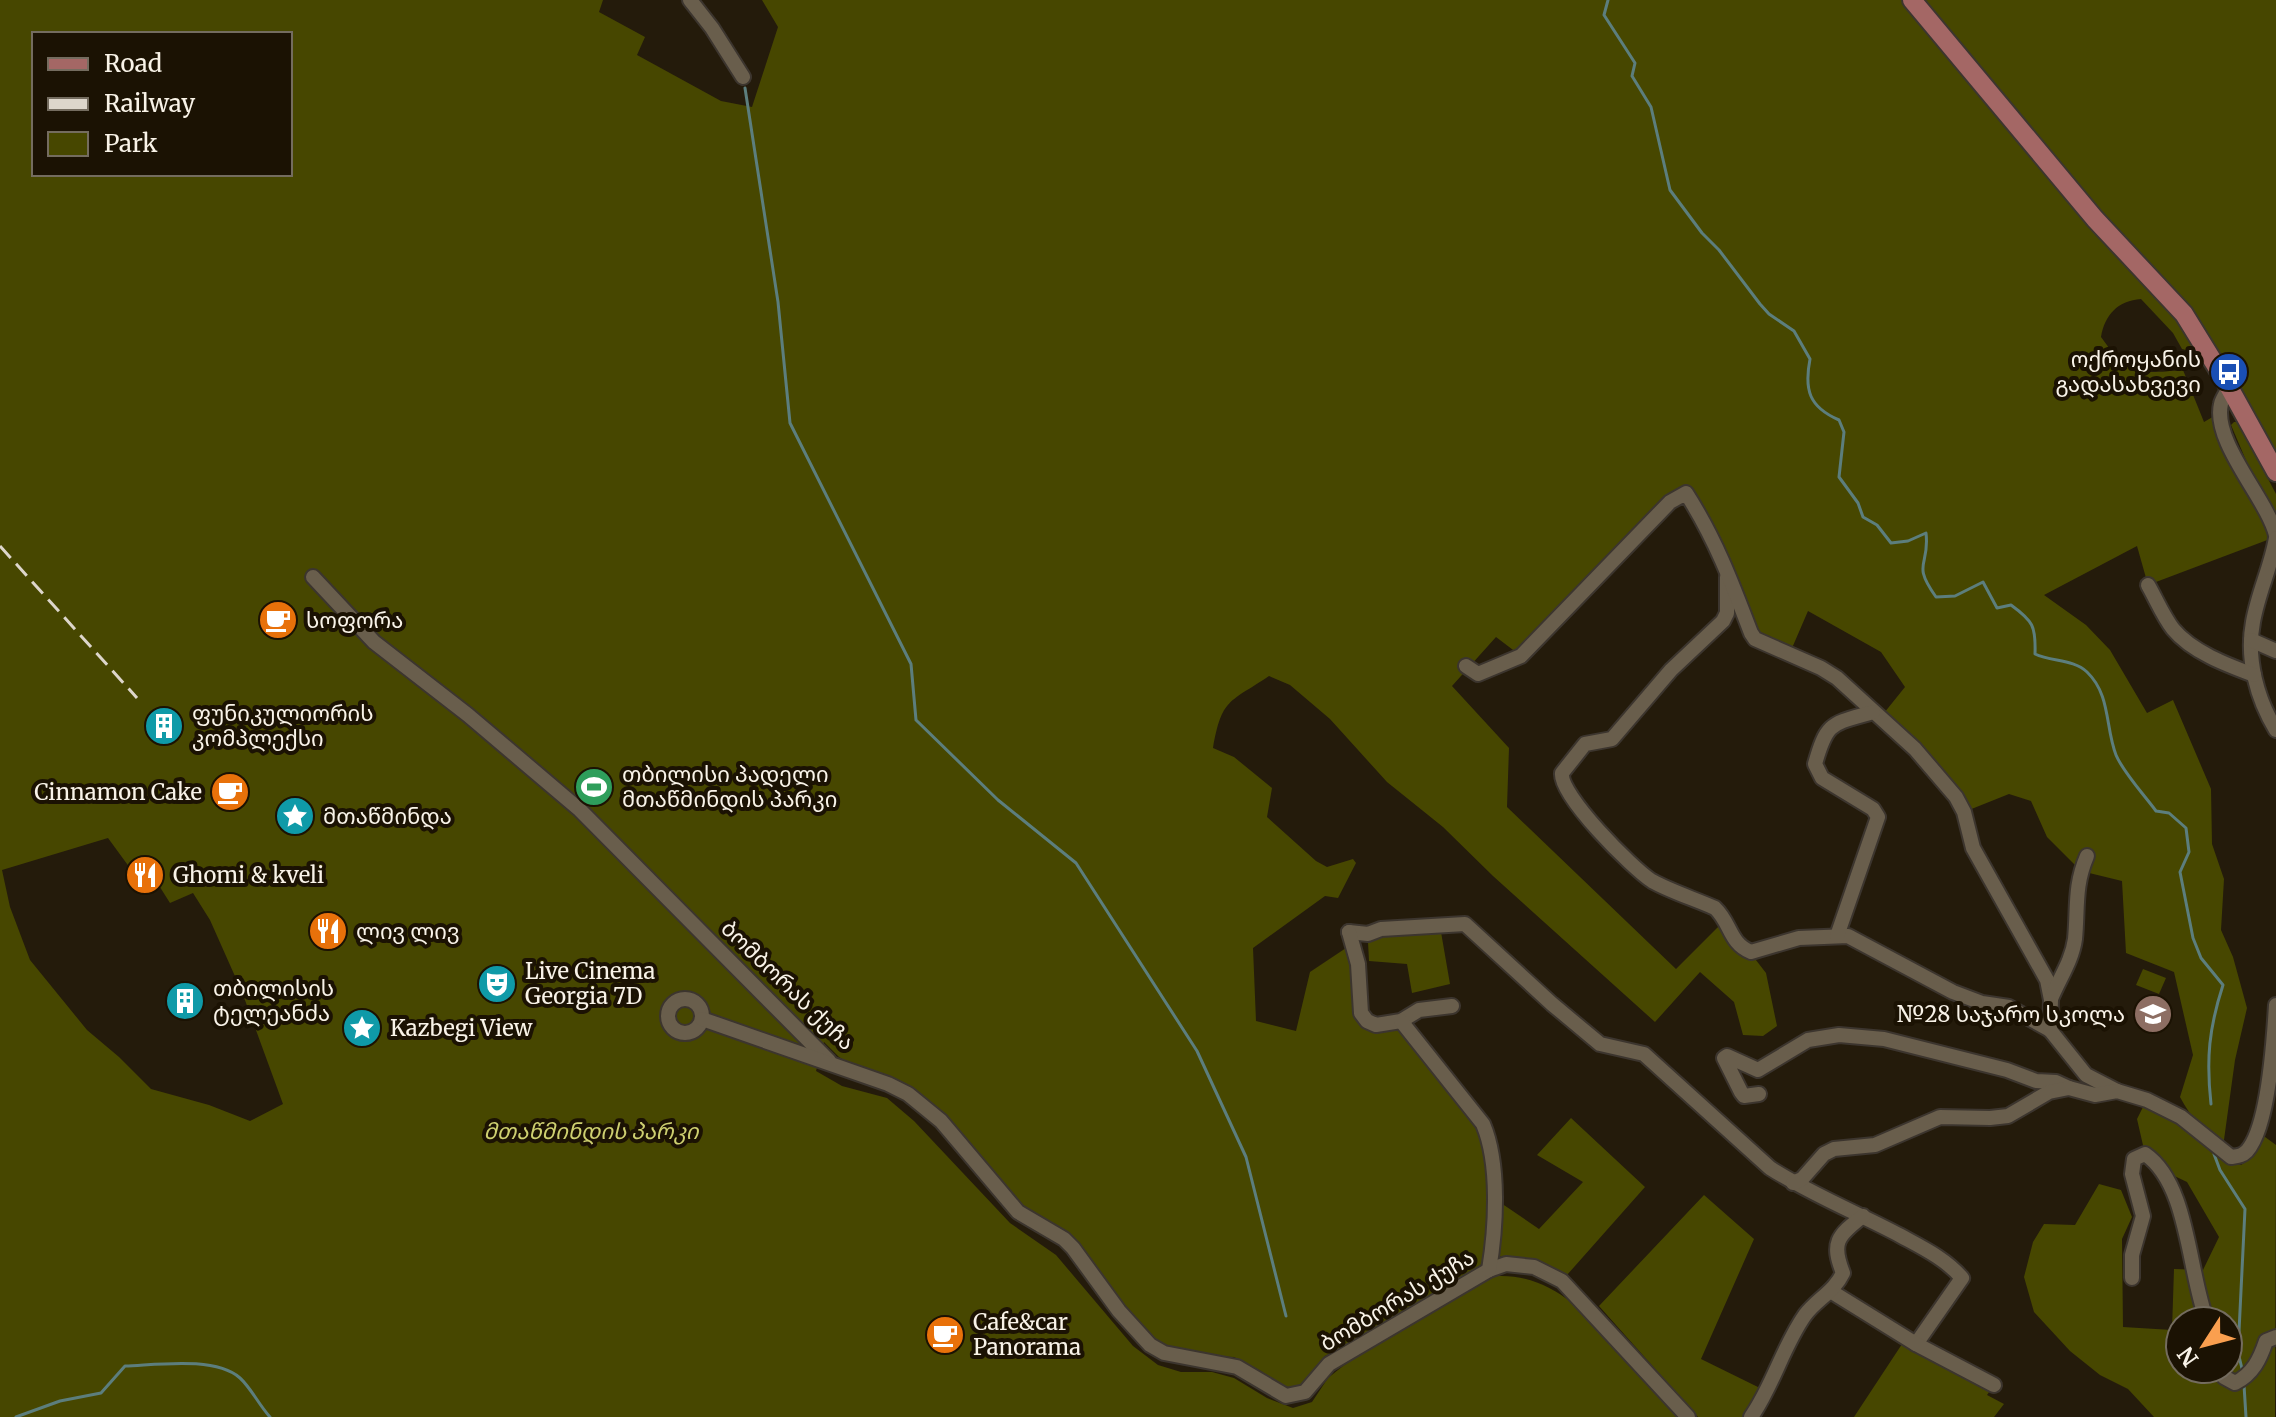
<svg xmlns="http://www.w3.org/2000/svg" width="2276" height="1417" font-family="Merriweather,'Noto Sans Georgian',serif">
<rect width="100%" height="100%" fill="#241b0b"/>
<g fill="#474700" fill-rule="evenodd">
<path d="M0 0H603L599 12 645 37 637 55 721 101 752 107 778 27 762 0H1902L2030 156 2180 323 2202 354 2182 349 2173 333 2141 299C2118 301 2105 314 2101 337 2129 376 2136 374 2183 370L2204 422 2216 415 2233 466 2264 521 2270 539 2148 585 2137 546 2044 595 2086 625 2110 650 2147 713 2173 700 2211 789 2212 844 2224 879 2221 930 2233 957 2247 1008 2235 1060 2223 1147C2204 1132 2191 1118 2180 1097L2193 1055 2174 972 2126 953 2122 881 2081 871 2047 837 2031 801 2009 794 1964 812 1880 718 1905 687 1881 652 1808 611 1789 655 1763 644 1686 493 1521 656 1496 637 1452 686 1509 748 1507 807 1676 969 1725 920 1766 973 1777 1026 1763 1036 1743 1035 1734 1002 1700 972 1655 1022 1493 876 1443 827 1387 782 1330 719 1290 685 1269 676C1229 703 1222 698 1213 748L1234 757 1272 788 1267 817 1316 861 1327 867 1353 859 1356 863 1338 898 1325 896 1253 948 1256 1021 1296 1031 1310 972 1346 948 1354 968 1360 1022 1398 1026 1481 1129 1487 1146 1486 1266 1443 1289 1397 1319 1325 1356 1301 1385 1290 1389 1278 1385 1261 1371 1234 1357 1202 1356 1162 1346 1145 1335 1089 1257 1071 1239 1023 1210 953 1129 839 1057 824 1042 816 1071 842 1086 887 1098 914 1121 1010 1223 1056 1255 1133 1346 1158 1365 1181 1372H1212L1234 1378 1267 1398 1293 1408 1312 1402 1328 1378 1343 1366C1372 1348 1471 1276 1498 1276 1526 1275 1551 1286 1572 1303L1682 1417H0ZM34 34H290V174H34ZM108 838 138 879 158 884 170 903 193 893 210 920 242 992 283 1104 250 1121 209 1105 151 1089 119 1057 87 1030 30 960 10 907 2 870Z"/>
<polygon points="1918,0 2276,0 2276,460 2142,265"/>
<polygon points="2234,422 2238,422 2276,494 2276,516 2259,491 2231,425"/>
<polygon points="1441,932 1450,984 1412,993 1407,964 1369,961 1368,942 1383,933"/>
<polygon points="2143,969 2166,978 2159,994 2136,985"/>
<path d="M2144 1105 2187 1130 2225 1159 2241 1165 2250 1159 2261 1134 2276 1145 2275 1417H2154L2128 1389 2100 1375 2070 1351 2034 1312 2024 1277 2033 1242 2044 1224 2075 1225 2099 1184 2121 1190 2132 1217 2122 1239 2123 1327 2172 1330 2174 1269 2203 1270 2219 1237 2187 1182 2164 1171 2145 1154 2137 1119ZM2180 1321H2228V1369H2180Z"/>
<polygon points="1571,1118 1645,1187 1567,1275 1537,1260 1494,1256 1498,1201 1539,1229 1583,1182 1537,1155"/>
<polygon points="1704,1195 1754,1239 1701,1359 1762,1389 1747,1417 1698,1417 1599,1306"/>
<polygon points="1906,1338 1994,1385 1987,1395 2004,1404 1994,1417 1854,1417"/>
</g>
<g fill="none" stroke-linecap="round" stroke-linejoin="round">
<g stroke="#5c7e7d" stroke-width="3">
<path d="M1608 0 1604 15 1635 63 1632 76 1651 107 1670 190 1702 233 1719 250 1760 304 1769 314 1794 331 1810 359C1804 390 1809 407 1839 420L1844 432 1839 477 1858 503 1863 517 1877 525 1891 543 1908 541 1926 533C1930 567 1911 562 1936 597L1955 596 1983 582 1997 608 2011 605C2033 621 2036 626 2035 654 2052 662 2073 659 2087 672 2111 695 2105 727 2116 755 2123 772 2145 796 2156 811L2169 813 2186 828 2189 852 2180 872 2193 938 2201 958 2223 985C2209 1028 2206 1059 2211 1104"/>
<polyline points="745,88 778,302 790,423 911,664 916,720 998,800 1076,863 1197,1051 1246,1157 1286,1316"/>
<polyline points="2214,1154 2220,1170 2245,1209 2238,1352 2243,1373"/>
<polyline points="2244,1385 2246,1417"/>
<path d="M16 1417 60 1401 101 1393 125 1366C156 1365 215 1356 240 1378 251 1388 259 1405 270 1417"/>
</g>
<defs>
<g id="minor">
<polyline points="690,0 712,28 743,77"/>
<path d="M2229 387C2227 393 2222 399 2221 404 2212 442 2267 499 2276 535"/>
<path d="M2276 538C2271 567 2258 593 2253 622 2246 659 2257 699 2276 730"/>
<polyline points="313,577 374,642 468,715 580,810 829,1061"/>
<path d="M1727 577V613L1723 621 1671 670 1612 739 1585 744 1562 773C1559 795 1632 868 1652 881 1672 892 1695 899 1715 908 1731 923 1729 943 1751 952L1799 938 1848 936 1953 992 1982 1003 2009 1007 2050 1030"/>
<path d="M2148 585C2156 599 2163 616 2173 629 2192 652 2227 665 2254 675"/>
<polyline points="2251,640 2276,651"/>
<path d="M1466 666 1478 674 1521 656 1670 502 1686 493C1715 538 1732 583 1751 633L1755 639 1821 668 1837 678 1915 749 1956 797 1964 812 1973 848 2047 980 2051 1000 2050 1030 2086 1075 2117 1091"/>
<path d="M1349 932 1368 934 1381 929 1465 924 1552 1004 1600 1044 1644 1054 1770 1168C1812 1195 1858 1213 1901 1236 1923 1248 1946 1259 1962 1278L1916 1344"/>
<polyline points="1349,932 1358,964 1361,1013 1367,1021 1376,1025 1401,1021 1419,1010 1452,1006"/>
<path d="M1837 936 1878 817 1873 809 1822 778 1815 764C1827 721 1832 724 1873 712"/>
<circle cx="685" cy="1016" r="17"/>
<path d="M2051 999C2059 979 2072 961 2075 939 2078 908 2074 886 2087 856"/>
<polyline points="702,1019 888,1084 908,1094 941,1121 1018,1212 1064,1239 1073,1248 1119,1311 1150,1345 1164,1353 1237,1367 1286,1396 1305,1392 1329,1364 1489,1270 1506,1264 1534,1267 1562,1281 1688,1417"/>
<path d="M1401 1021 1483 1124C1500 1164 1496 1228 1489 1270"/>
<polyline points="1759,1094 1744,1096 1741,1092 1724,1058 1727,1056 1758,1070 1808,1040 1839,1035 1884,1039 2007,1070 2036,1081 2056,1082 2069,1088"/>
<path d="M1793 1183 1802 1179 1824 1154 1834 1149 1875 1145 1940 1117 1990 1118 2008 1116 2049 1092 2069 1088 2095 1095 2117 1091 2147 1100 2181 1117 2231 1157C2238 1156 2242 1156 2247 1151 2269 1126 2274 1038 2276 1005"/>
<path d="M2132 1278V1255L2143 1216 2132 1174 2134 1159 2145 1154C2189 1184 2188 1272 2207 1321"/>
<polyline points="1832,1292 1916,1344 1994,1385"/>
<path d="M2220 1369 2224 1377 2235 1383C2253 1374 2260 1359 2266 1341L2276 1337"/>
<path d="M1751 1417C1773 1386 1783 1346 1805 1315 1817 1299 1834 1292 1843 1273 1831 1243 1837 1236 1863 1216"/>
</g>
<polyline id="major" points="1912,0 2095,219 2184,314 2229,387 2276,472"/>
</defs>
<use href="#minor" stroke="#3c352e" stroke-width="18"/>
<use href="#major" stroke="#3c352e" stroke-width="22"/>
<use href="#minor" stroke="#695e4c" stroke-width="14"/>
<use href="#major" stroke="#a46765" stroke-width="18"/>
<polyline stroke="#ddd6cb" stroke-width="3" stroke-dasharray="16 8" stroke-linecap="butt" points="0,546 137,698"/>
</g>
<defs>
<symbol id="bus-disc" viewBox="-11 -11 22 22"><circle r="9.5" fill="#1a4fb4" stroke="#1b1203"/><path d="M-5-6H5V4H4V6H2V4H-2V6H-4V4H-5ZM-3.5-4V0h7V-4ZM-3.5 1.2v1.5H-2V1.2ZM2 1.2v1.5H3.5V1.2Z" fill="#fff"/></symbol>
<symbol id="cafe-disc" viewBox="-11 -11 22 22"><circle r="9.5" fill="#e8710a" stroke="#1b1203"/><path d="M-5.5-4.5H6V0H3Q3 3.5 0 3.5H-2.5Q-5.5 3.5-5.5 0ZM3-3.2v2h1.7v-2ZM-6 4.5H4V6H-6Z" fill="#fff"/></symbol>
<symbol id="building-disc" viewBox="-11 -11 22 22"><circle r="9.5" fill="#0f9aa8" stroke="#1b1203"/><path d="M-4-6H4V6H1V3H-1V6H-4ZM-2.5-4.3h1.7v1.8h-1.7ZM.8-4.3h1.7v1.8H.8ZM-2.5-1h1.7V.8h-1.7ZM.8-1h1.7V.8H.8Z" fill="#fff"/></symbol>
<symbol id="stadium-disc" viewBox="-11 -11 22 22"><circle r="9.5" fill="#2e9e5b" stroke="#1b1203"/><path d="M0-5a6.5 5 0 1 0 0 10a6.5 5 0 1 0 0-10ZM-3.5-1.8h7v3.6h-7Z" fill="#fff"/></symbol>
<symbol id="sight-disc" viewBox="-11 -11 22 22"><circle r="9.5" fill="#0f9aa8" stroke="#1b1203"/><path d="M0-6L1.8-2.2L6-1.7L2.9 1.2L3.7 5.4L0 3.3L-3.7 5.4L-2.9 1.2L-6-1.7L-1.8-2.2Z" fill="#fff"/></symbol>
<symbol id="restaurant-disc" viewBox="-11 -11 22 22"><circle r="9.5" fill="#e8710a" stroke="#1b1203"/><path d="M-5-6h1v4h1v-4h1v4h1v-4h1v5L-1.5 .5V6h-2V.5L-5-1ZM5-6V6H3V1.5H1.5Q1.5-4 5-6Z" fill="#fff"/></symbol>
<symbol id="theatre-disc" viewBox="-11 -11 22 22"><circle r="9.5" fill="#0f9aa8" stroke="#1b1203"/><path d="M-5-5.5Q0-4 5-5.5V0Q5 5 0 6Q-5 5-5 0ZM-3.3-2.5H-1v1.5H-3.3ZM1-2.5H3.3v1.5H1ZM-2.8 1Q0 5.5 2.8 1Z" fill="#fff"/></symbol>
<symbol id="school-disc" viewBox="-11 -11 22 22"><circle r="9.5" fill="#8d6e63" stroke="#1b1203"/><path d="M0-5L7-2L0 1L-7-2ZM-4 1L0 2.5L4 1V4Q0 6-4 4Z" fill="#fff"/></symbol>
</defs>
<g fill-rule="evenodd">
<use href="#bus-disc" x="2207" y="350" width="44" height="44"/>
<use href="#cafe-disc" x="256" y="598" width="44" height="44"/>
<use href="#building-disc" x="142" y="704" width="44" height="44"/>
<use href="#stadium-disc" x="572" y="765" width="44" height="44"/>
<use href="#cafe-disc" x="208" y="770" width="44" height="44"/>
<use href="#sight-disc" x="273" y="794" width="44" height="44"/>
<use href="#restaurant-disc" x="123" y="853" width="44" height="44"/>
<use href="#restaurant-disc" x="306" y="909" width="44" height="44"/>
<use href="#theatre-disc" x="475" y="962" width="44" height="44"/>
<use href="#building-disc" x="163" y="979" width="44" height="44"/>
<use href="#school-disc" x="2131" y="992" width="44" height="44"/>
<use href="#sight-disc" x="340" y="1006" width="44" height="44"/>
<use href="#cafe-disc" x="923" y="1313" width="44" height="44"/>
</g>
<g text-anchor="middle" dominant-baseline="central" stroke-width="8" stroke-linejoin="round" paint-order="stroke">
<g font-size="22" fill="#f9f3e8" stroke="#1b1203" text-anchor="start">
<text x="2201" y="359" text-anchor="end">ოქროყანის<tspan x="2201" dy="25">გადასახვევი</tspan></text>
<text x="306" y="620">სოფორა</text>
<text x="192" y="713">ფუნიკულიორის<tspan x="192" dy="25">კომპლექსი</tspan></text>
<text x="622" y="774">თბილისი პადელი<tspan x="622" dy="25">მთაწმინდის პარკი</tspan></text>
<text x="202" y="792" text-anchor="end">Cinnamon Cake</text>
<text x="323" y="816">მთაწმინდა</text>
<text x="173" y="875">Ghomi &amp; kveli</text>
<text x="356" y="931">ლივ ლივ</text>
<text x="525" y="971">Live Cinema<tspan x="525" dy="25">Georgia 7D</tspan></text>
<text x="213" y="988">თბილისის<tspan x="213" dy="25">ტელეანძა</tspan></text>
<text x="2125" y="1014" text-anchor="end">№28 საჯარო სკოლა</text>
<text x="390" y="1028">Kazbegi View</text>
<text x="973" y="1322">Cafe&amp;car<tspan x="973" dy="25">Panorama</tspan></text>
</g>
<g font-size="22" fill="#f9f3e8" stroke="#1b1203">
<text transform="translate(788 985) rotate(44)">ბომბორას ქუჩა</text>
<text transform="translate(1397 1300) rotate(-31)">ბომბორას ქუჩა</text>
</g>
<g font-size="22" font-style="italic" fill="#ced070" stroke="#1b1203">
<text x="591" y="1131">მთაწმინდის პარკი</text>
</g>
</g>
<rect x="32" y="32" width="260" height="144" fill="#1b1203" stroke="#746c5f" stroke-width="2"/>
<rect x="48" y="58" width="40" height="12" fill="#a46765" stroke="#746c5f" stroke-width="2"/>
<text x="104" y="72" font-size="24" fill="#f9f3e8">Road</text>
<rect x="48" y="98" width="40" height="12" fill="#ddd6cb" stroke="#746c5f" stroke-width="2"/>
<text x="104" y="112" font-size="24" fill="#f9f3e8">Railway</text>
<rect x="48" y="132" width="40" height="24" fill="#474700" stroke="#746c5f" stroke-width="2"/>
<text x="104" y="152" font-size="24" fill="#f9f3e8">Park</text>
<g transform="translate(2204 1345) rotate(234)"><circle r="38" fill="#1b1203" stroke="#746c5f" stroke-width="2"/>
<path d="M0-6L14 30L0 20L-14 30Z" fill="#fa9f4f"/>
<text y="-12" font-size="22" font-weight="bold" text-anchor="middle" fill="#f9f3e8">N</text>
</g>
</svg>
